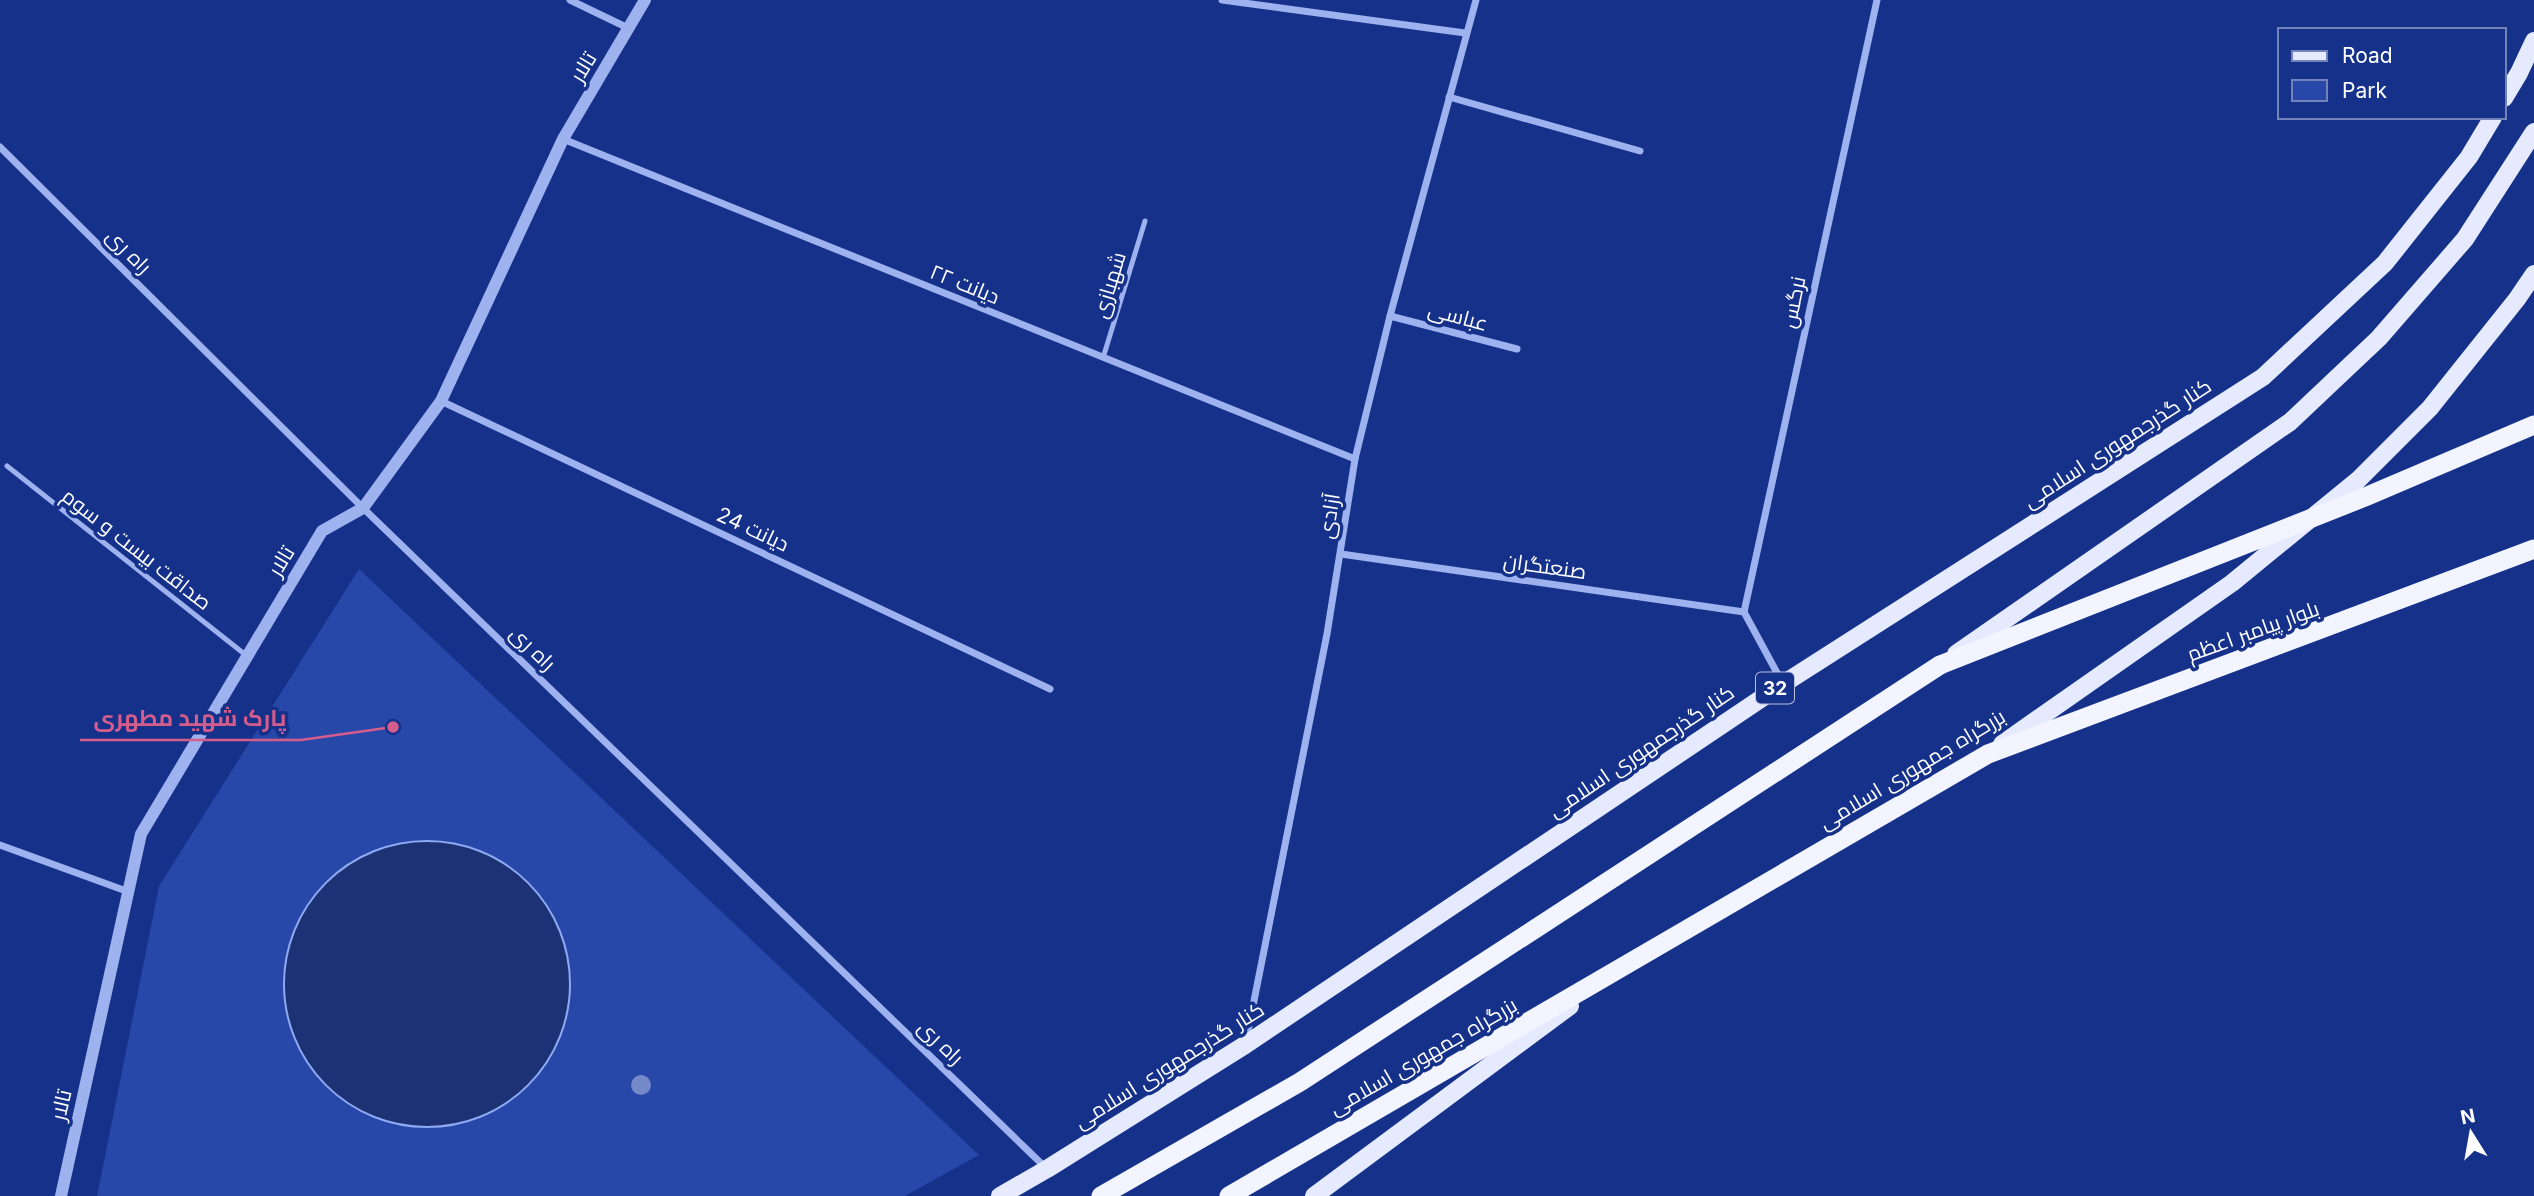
<svg xmlns="http://www.w3.org/2000/svg" width="2534" height="1196" font-family="Inter,Cairo,sans-serif">
<rect width="100%" height="100%" fill="#15318a"/>
<polygon fill="#2748a9" points="359,569 979,1155 905,1196 97,1196 159,886"/>
<circle fill="#1c3275" stroke="#8fa9f2" stroke-width="2" cx="427" cy="984" r="143"/>
<g fill="none" stroke-linecap="round" stroke-linejoin="round">
<g stroke="#9db2ef" stroke-width="5">
<polyline points="1103,358 1145,221"/>
<polyline points="7,466 247,656"/>
</g>
<g stroke="#9db2ef" stroke-width="7">
<polyline points="570,0 628,28"/>
<polyline points="1222,0 1465,33"/>
<polyline points="1449,97 1640,151"/>
<polyline points="563,139 1355,459"/>
<polyline points="0,147 363,508 1047,1169"/>
<polyline points="1390,316 1517,349"/>
<polyline points="441,401 1050,689"/>
<polyline points="1341,554 1744,612"/>
<polyline points="1744,612 1877,0"/>
<polyline points="1744,612 1782,682"/>
<polyline points="0,845 129,892"/>
<polyline points="1246,1041 1327,634 1355,459 1390,316 1476,0"/>
</g>
<polyline stroke="#9db2ef" stroke-width="12" points="61,1196 141,834 322,531 363,508 441,401 563,139 645,0"/>
<g stroke="#e5eaff" stroke-width="18">
<polyline points="2504,98 2519,73 2534,41"/>
<polyline points="1956,654 2290,422 2379,338 2465,239 2534,132"/>
<polyline points="2002,744 2232,583 2358,480 2430,408 2517,299 2534,274"/>
<polyline points="1000,1196 1047,1169 1245,1045 1783,684 2263,377 2385,263 2469,157 2493,117"/>
<polyline points="1314,1196 1570,1006"/>
</g>
<g stroke="#f2f4ff" stroke-width="19">
<polyline points="1101,1196 1300,1082 1940,665"/>
<polyline points="1229,1196 1988,754 2534,549"/>
</g>
<polyline stroke="#f2f4ff" stroke-width="19" points="1940,665 2365,497 2534,425"/>
</g>
<circle fill="#7589c8" cx="641" cy="1085" r="10"/>
<g text-anchor="middle" dominant-baseline="central" stroke-width="7" stroke-linejoin="round" paint-order="stroke">
<rect fill="#15318a" stroke="#b9c1dc" stroke-width="2" x="1756" y="672.5" width="38" height="31" rx="5"/>
<g font-size="19" font-weight="bold" fill="#fff">
<text x="1775" y="688">32</text>
</g>
<g font-size="21" fill="#fff" stroke="#15318a">
<text transform="translate(583 67) rotate(-59)">تالار</text>
<text transform="translate(129 251) rotate(45)">راه ری</text>
<text transform="translate(965 284) rotate(22)">دیانت ۲۲</text>
<text transform="translate(1109 285) rotate(-73)">شهبازی</text>
<text transform="translate(1793 302) rotate(-78)">نرگس</text>
<text transform="translate(1458 316) rotate(15)">عباسی</text>
<text transform="translate(2117 443) rotate(-33)">کنار گذرجمهوری اسلامی</text>
<text transform="translate(1329 516) rotate(-81)">آزادی</text>
<text transform="translate(753 529) rotate(25)">دیانت 24</text>
<text transform="translate(137 549) rotate(38)">صداقت بیست و سوم</text>
<text transform="translate(281 561) rotate(-59)">تالار</text>
<text transform="translate(1545 566) rotate(8)">صنعتگران</text>
<text transform="translate(2253 631) rotate(-20)">بلوار پیامبر اعظم</text>
<text transform="translate(533 648) rotate(44)">راه ری</text>
<text transform="translate(1641 751) rotate(-34)">کنار گذرجمهوری اسلامی</text>
<text transform="translate(1912 769) rotate(-31)">بزرگراه جمهوری اسلامی</text>
<text transform="translate(941 1042) rotate(44)">راه ری</text>
<text transform="translate(1423 1056) rotate(-30)">بزرگراه جمهوری اسلامی</text>
<text transform="translate(1169 1065) rotate(-32)">کنار گذرجمهوری اسلامی</text>
<text transform="translate(61 1105) rotate(-77)">تالار</text>
</g>
</g>
<path fill="none" stroke="#d45d8c" stroke-width="2.5" d="M393 727L301 740H80"/>
<circle fill="#d45d8c" stroke="#15318a" stroke-width="2.5" cx="393" cy="727" r="7"/>
<g font-size="23" text-anchor="middle" font-weight="bold" fill="#d45d8c" stroke="#15318a" stroke-width="7" stroke-linejoin="round" paint-order="stroke">
<text x="190" y="726">پارک شهید مطهری</text>
</g>
<rect x="2278" y="28" width="228" height="91" fill="#15318a" stroke="#7383b9" stroke-width="2"/>
<rect x="2292" y="51" width="35" height="10" fill="#e5eaff" stroke="#7383b9" stroke-width="2"/>
<text x="2342" y="63" font-size="21" fill="#ffffff">Road</text>
<rect x="2292" y="80" width="35" height="21" fill="#2748a9" stroke="#7383b9" stroke-width="2"/>
<text x="2342" y="98" font-size="21" fill="#ffffff">Park</text>
<g transform="translate(2471 1133) rotate(349)" stroke="#15318a" stroke-width="5" paint-order="stroke">
<path d="M0-5L12 26L0 18L-12 26Z" fill="#ffffff"/>
<text y="-10" font-size="19" font-weight="bold" text-anchor="middle" fill="#ffffff">N</text>
</g>
</svg>
